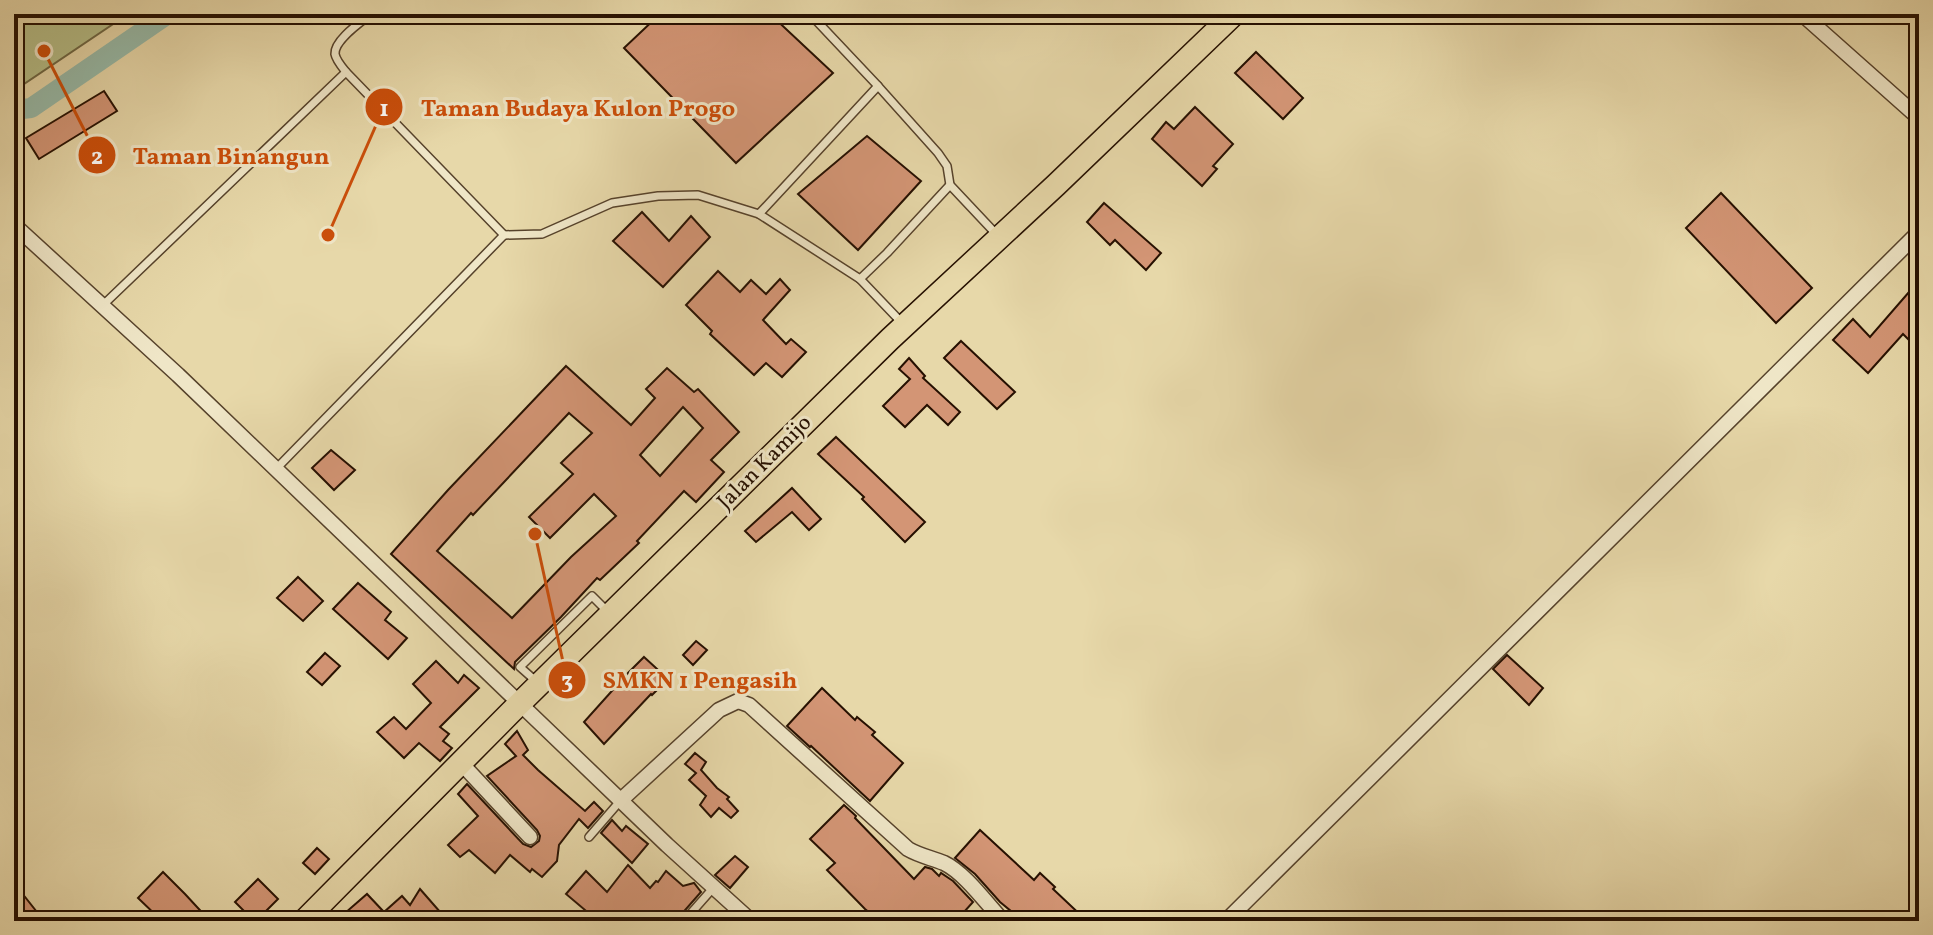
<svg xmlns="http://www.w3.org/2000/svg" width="1933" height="935" font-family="Vollkorn,serif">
<rect width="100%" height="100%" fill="#e7d8a9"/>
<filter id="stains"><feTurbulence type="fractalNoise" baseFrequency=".0025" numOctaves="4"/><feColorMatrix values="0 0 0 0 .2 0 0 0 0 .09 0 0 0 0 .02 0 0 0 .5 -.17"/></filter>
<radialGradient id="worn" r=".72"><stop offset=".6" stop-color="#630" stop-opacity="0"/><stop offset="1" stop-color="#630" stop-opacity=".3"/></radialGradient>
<polygon fill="#b6be87" stroke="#6e6744" stroke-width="2" points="14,14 128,14 18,88 14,89"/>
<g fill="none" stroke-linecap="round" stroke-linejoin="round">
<polyline stroke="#97baa8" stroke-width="20" points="14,110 31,108 168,14"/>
</g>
<g fill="#d39575" stroke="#261001" stroke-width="2" fill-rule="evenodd">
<polygon points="660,14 770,14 833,73 736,163 624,48"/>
<polygon points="1256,52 1303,98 1283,119 1235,73"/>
<polygon points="104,91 117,111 39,159 26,138"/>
<polygon points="1195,107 1233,144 1213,166 1217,169 1202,186 1152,139 1166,122 1174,129"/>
<polygon points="867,136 921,181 858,250 798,194"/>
<polygon points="1721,193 1812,288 1776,323 1686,228"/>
<polygon points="1104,203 1161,253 1146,270 1115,240 1110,245 1087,222"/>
<polygon points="642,212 669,241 691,216 710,237 663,287 613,241"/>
<polygon points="718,271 740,292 751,280 766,294 780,279 790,290 763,320 786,344 791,339 806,352 782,377 766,363 754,375 710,334 712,331 686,305"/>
<polygon points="1909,292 1919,302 1919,350 1903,334 1868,373 1833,340 1853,319 1870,337"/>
<polygon points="961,341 1015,392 997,409 944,358"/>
<polygon points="909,358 925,376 923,378 960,412 948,425 927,405 905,427 883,406 910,379 899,369"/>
<path d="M566 366 631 425 655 398 646 389 667 368 694 392 698 389 739 432 711 460 724 472 696 502 684 491 637 541 639 543 600 580 597 578 561 617 515 662 514 669 391 554 448 490ZM683 407 703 428 660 476 640 455ZM569 413 592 433 561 463 573 474 529 517 550 538 594 494 616 516 571 557 512 618 437 551 471 513 473 515Z"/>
<polygon points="836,437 925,522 905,542 862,499 864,497 818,454"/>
<polygon points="331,450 355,470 334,490 312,468"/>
<polygon points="792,488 821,519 809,530 792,512 756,542 745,531"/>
<polygon points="298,577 323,601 303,621 277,598"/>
<polygon points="358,583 391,612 385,620 407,638 388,659 333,609"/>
<polygon points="696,641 707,650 693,665 683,655"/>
<polygon points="325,653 340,666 322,685 307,672"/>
<polygon points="1507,655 1543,688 1529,705 1493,669"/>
<polygon points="644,657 668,679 652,695 651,694 604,744 584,722 628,673"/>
<polygon points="436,661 458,683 464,675 479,688 440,727 449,734 443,741 452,748 440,761 419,743 404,758 377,732 394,717 406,729 431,703 413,684"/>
<polygon points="822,688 855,720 857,717 875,732 872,735 903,763 870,801 811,746 810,747 787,726"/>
<polygon points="517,731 528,750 523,755 538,770 585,811 594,802 603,811 588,828 579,819 559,845 557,861 542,877 532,869 530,872 510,855 495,873 469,850 460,857 448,845 478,816 458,794 467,784 523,844 531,847 539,841 540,836 537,830 487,776 516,756 505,744"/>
<polygon points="695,753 706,762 701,770 717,788 729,797 727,799 738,811 731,818 719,808 711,817 700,805 706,796 689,780 696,773 685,764"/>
<polygon points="844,805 856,816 855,818 914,879 925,867 932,869 939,876 941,873 953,881 973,902 956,921 942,921 935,915 930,921 880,921 865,909 827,870 835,863 810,839"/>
<polygon points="612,820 622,831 626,826 648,844 632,863 601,833"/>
<polygon points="980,830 1034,880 1040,873 1055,887 1053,889 1087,921 1023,921 1000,902 975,874 955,858"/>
<polygon points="317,848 329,859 315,874 303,863"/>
<polygon points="735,856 748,867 730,888 715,875"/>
<polygon points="628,865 650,888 656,881 658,882 666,871 683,886 694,883 701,892 679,917 678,921 674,921 662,912 654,921 598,921 566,894 586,871 607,892"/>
<polygon points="163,872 185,894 210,921 162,921 138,898"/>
<polygon points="258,879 278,899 256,921 254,921 235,902"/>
<polygon points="14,883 44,921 14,921"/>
<polygon points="420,889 448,921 352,921 345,913 367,894 384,912 402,896 410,905"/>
</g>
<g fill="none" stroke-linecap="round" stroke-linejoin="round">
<defs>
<g id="service">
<polyline points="810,14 878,86 938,153 947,166 950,185 998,236"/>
<path d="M346 72C342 67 336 60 335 54 334 40 361 22 371 14"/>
<polyline points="759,214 878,86"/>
<polyline points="860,279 903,324"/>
<polyline points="102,306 346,72 504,235 542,234 612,203 658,196 698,195 759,214 860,279 887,253 950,185"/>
<polyline points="276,469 504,235"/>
<polyline points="538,683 520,667 592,596 608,612"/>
<polyline points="589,837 621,800"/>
<polyline points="684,921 714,887"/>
</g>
<g id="minor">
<polyline points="1802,14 1919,118"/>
<polyline points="14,225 178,375 667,845 751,921"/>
<polyline points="461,763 530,837"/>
<path d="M621 800 719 710 738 701 749 705 908 849C920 856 932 858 944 863 965 873 987 904 1003 921"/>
<polyline points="1226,921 1919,232"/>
</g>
<polyline id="primary" points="304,921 510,713 890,339 1056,185 1234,14"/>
</defs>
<use href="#service" stroke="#56422b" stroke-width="10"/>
<use href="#minor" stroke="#56422b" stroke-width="17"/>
<use href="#primary" stroke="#261001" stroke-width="25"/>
<use href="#service" stroke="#efe6c7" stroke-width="7"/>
<use href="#minor" stroke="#efe6c7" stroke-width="14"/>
<use href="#primary" stroke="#e7d8a9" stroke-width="22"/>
</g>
<g text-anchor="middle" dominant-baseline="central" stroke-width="6" stroke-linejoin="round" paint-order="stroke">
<g font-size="22" fill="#261001" stroke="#efe6c7">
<text transform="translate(765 463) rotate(-45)">Jalan Kamijo</text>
</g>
</g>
<path fill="none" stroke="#cb4e0a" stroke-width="3" d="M328 235L384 107M44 51L97 155M535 534L567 680"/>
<g fill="#cb4e0a" stroke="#efe6c7" stroke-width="3">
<circle cx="328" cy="235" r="8"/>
<circle cx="44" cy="51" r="8"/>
<circle cx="535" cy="534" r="8"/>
<circle cx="384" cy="107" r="20"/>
<circle cx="97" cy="155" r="20"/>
<circle cx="567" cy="680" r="20"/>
</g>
<g font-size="24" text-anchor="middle" font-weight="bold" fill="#fff">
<text x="384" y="116">1</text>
<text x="97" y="164">2</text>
<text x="567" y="688">3</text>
</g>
<g font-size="24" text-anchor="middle" font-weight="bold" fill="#cb4e0a" stroke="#efe6c7" stroke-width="6" stroke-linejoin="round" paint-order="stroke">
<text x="578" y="116">Taman Budaya Kulon Progo</text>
<text x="231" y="164">Taman Binangun</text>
<text x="700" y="688">SMKN 1 Pengasih</text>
</g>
<rect width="1933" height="935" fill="none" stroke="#e7d8a9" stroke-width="48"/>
<rect x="16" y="16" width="1901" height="903" fill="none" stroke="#261001" stroke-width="4"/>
<rect x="24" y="24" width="1885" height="887" fill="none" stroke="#261001" stroke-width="2"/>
<rect width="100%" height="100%" filter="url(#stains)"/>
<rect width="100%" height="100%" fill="url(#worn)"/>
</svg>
